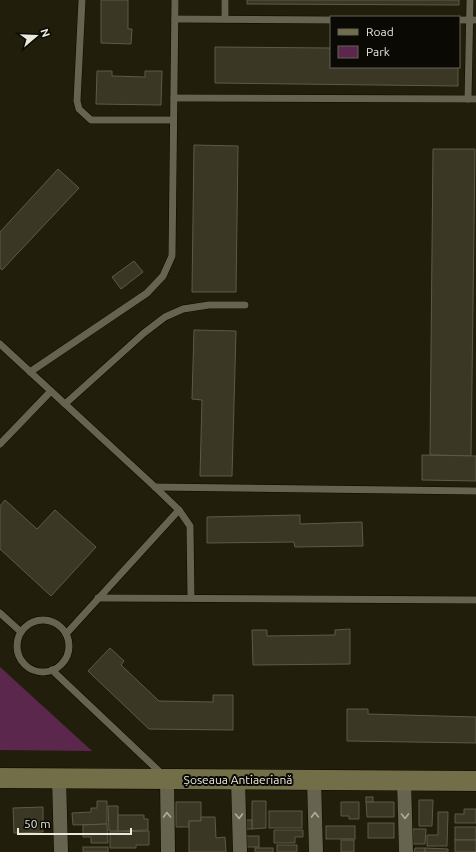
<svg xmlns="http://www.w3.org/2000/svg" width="476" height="852" font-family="Ubuntu,sans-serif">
<rect width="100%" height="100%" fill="#211f0b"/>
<polygon fill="#5b274d" points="0,667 92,751 0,750"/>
<g fill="#3a3824" stroke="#5d5b45">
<polygon points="101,0 128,0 128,29 132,29 131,44 101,43"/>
<polygon points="247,0 459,0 459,5 247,4"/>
<polygon points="215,47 331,48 331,67 458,67 458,86 215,83"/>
<polygon points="97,71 112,71 112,76 145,77 145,71 162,71 161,105 96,104"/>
<polygon points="194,145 238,146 236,292 192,292"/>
<polygon points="433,149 475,149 471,456 430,455"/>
<polygon points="58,169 79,188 2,270 0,268 0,232"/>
<polygon points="134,261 143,272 121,289 112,277"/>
<polygon points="194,330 236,331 232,476 200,476 202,400 192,399"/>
<polygon points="422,455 476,456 476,481 422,480"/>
<polygon points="5,500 37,529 55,510 96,547 51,596 0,549 0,506"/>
<polygon points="300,515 300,524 362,522 363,546 295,547 294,542 207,543 207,517"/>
<polygon points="350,629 350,664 253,665 252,630 267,630 267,636 335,635 335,630"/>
<polygon points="110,648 124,661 121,665 159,701 213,702 213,695 233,695 233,730 149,729 88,671"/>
<polygon points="347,709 368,709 368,714 476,717 476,743 347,741"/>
<rect x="366" y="797" width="7" height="5"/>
<polygon points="419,800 433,800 432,826 419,826"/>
<polygon points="97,801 107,801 107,824 73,825 72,813 91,812 91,808 97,808"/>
<polygon points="252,801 266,801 266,828 252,829"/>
<polygon points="176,802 201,802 201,821 189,821 189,827 176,827"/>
<polygon points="341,802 359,802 359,819 349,819 349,816 341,816"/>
<polygon points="366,802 394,802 394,817 367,817"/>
<polygon points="108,806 118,806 118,831 109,831"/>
<polygon points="43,807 43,832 14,833 13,808"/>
<polygon points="464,809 476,809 476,823 455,823 455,814 464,814"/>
<rect x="269" y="811" width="33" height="17"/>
<polygon points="438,812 448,812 447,846 427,846 427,835 438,835"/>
<polygon points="118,815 144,815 144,819 148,819 148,830 118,831"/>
<polygon points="201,817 215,817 216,838 225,837 226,852 189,852 189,821 201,821"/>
<rect x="245" y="820" width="7" height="9"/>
<rect x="368" y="823" width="26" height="15"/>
<polygon points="107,824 108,843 91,843 91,837 83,837 83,825"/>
<rect x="326" y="826" width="29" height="13"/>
<rect x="455" y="827" width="21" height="13"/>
<polygon points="413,829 426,829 425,844 412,844"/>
<polygon points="274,830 303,830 303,837 295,837 295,843 274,843"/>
<polygon points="149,831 149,845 136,845 136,848 110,848 110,832"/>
<rect x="245" y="836" width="14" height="11"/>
<rect x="341" y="840" width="13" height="12"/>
<rect x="455" y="840" width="21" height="12"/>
<rect x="277" y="845" width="20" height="7"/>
<rect x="83" y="847" width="25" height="5"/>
<rect x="255" y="848" width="18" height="4"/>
<polygon points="415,848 425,848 425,852 414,852"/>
<polygon points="425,848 448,849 448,852 425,852"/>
</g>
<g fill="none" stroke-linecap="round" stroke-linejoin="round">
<defs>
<g id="service">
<polyline points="82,0 77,101 79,109 91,120 173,120"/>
<polyline points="175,19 331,20"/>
<polyline points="225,19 225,0"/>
<polyline points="459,20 476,20"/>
<polyline points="174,98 476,99"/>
<polyline points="468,99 470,0"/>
<polyline points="0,344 155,487 179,510 190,526 191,598"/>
<polyline points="30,372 147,293 163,276 172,256 175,0"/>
<polyline points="65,404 144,333 165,317 183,309 209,305 245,305"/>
<polyline points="0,444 51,391"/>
<polyline points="155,487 476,491"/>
<polyline points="98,598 476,600"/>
<polyline points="0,613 21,632"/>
<circle cx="43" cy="646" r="26"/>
<polyline points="66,634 179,510"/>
<polyline points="52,670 163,775"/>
</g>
<g id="minor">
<polyline points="59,778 61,852"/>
<polyline points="167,779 168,852"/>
<polyline points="238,779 240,852"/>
<polyline points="314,779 316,852"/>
<polyline points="404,780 406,852"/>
</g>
<polyline id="secondary" points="0,778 476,781"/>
</defs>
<use href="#service" stroke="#0b0900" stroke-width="8"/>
<use href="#minor" stroke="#0b0900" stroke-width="15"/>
<use href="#secondary" stroke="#0b0900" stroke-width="21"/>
<use href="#service" stroke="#66644e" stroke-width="7"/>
<use href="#minor" stroke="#66644e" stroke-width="14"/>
<use href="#secondary" stroke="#726e48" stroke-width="20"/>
</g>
<defs><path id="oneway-chevron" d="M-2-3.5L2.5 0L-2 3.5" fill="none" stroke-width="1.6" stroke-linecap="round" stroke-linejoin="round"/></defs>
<g stroke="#afad9c">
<use href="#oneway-chevron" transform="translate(167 815) rotate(-91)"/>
<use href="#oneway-chevron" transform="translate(315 815) rotate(-91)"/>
<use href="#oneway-chevron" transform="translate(239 816) rotate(89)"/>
<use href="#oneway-chevron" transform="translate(405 816) rotate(89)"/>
</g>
<g text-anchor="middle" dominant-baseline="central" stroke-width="4" stroke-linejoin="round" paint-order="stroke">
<g font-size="12" fill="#eae9dc" stroke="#0a0903">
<text x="238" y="779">Șoseaua Antiaeriană</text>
</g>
</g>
<rect x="330" y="16" width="130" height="52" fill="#0a0903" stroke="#64635a"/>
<rect x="338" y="29" width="20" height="6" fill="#726e48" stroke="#64635a"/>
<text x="366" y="36" font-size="12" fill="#eae9dc">Road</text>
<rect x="338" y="46" width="20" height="12" fill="#5b274d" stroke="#64635a"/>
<text x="366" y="56" font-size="12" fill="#eae9dc">Park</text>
<g transform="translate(36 36) rotate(71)" stroke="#0a0903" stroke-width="3" paint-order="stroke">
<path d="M0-3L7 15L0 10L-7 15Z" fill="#eae9dc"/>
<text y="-6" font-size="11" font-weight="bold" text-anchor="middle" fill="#eae9dc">N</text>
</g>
<path d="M18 828v6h113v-6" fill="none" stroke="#eae9dc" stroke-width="2"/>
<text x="24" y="828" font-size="12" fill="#eae9dc" stroke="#0a0903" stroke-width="3" paint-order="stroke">50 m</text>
</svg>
